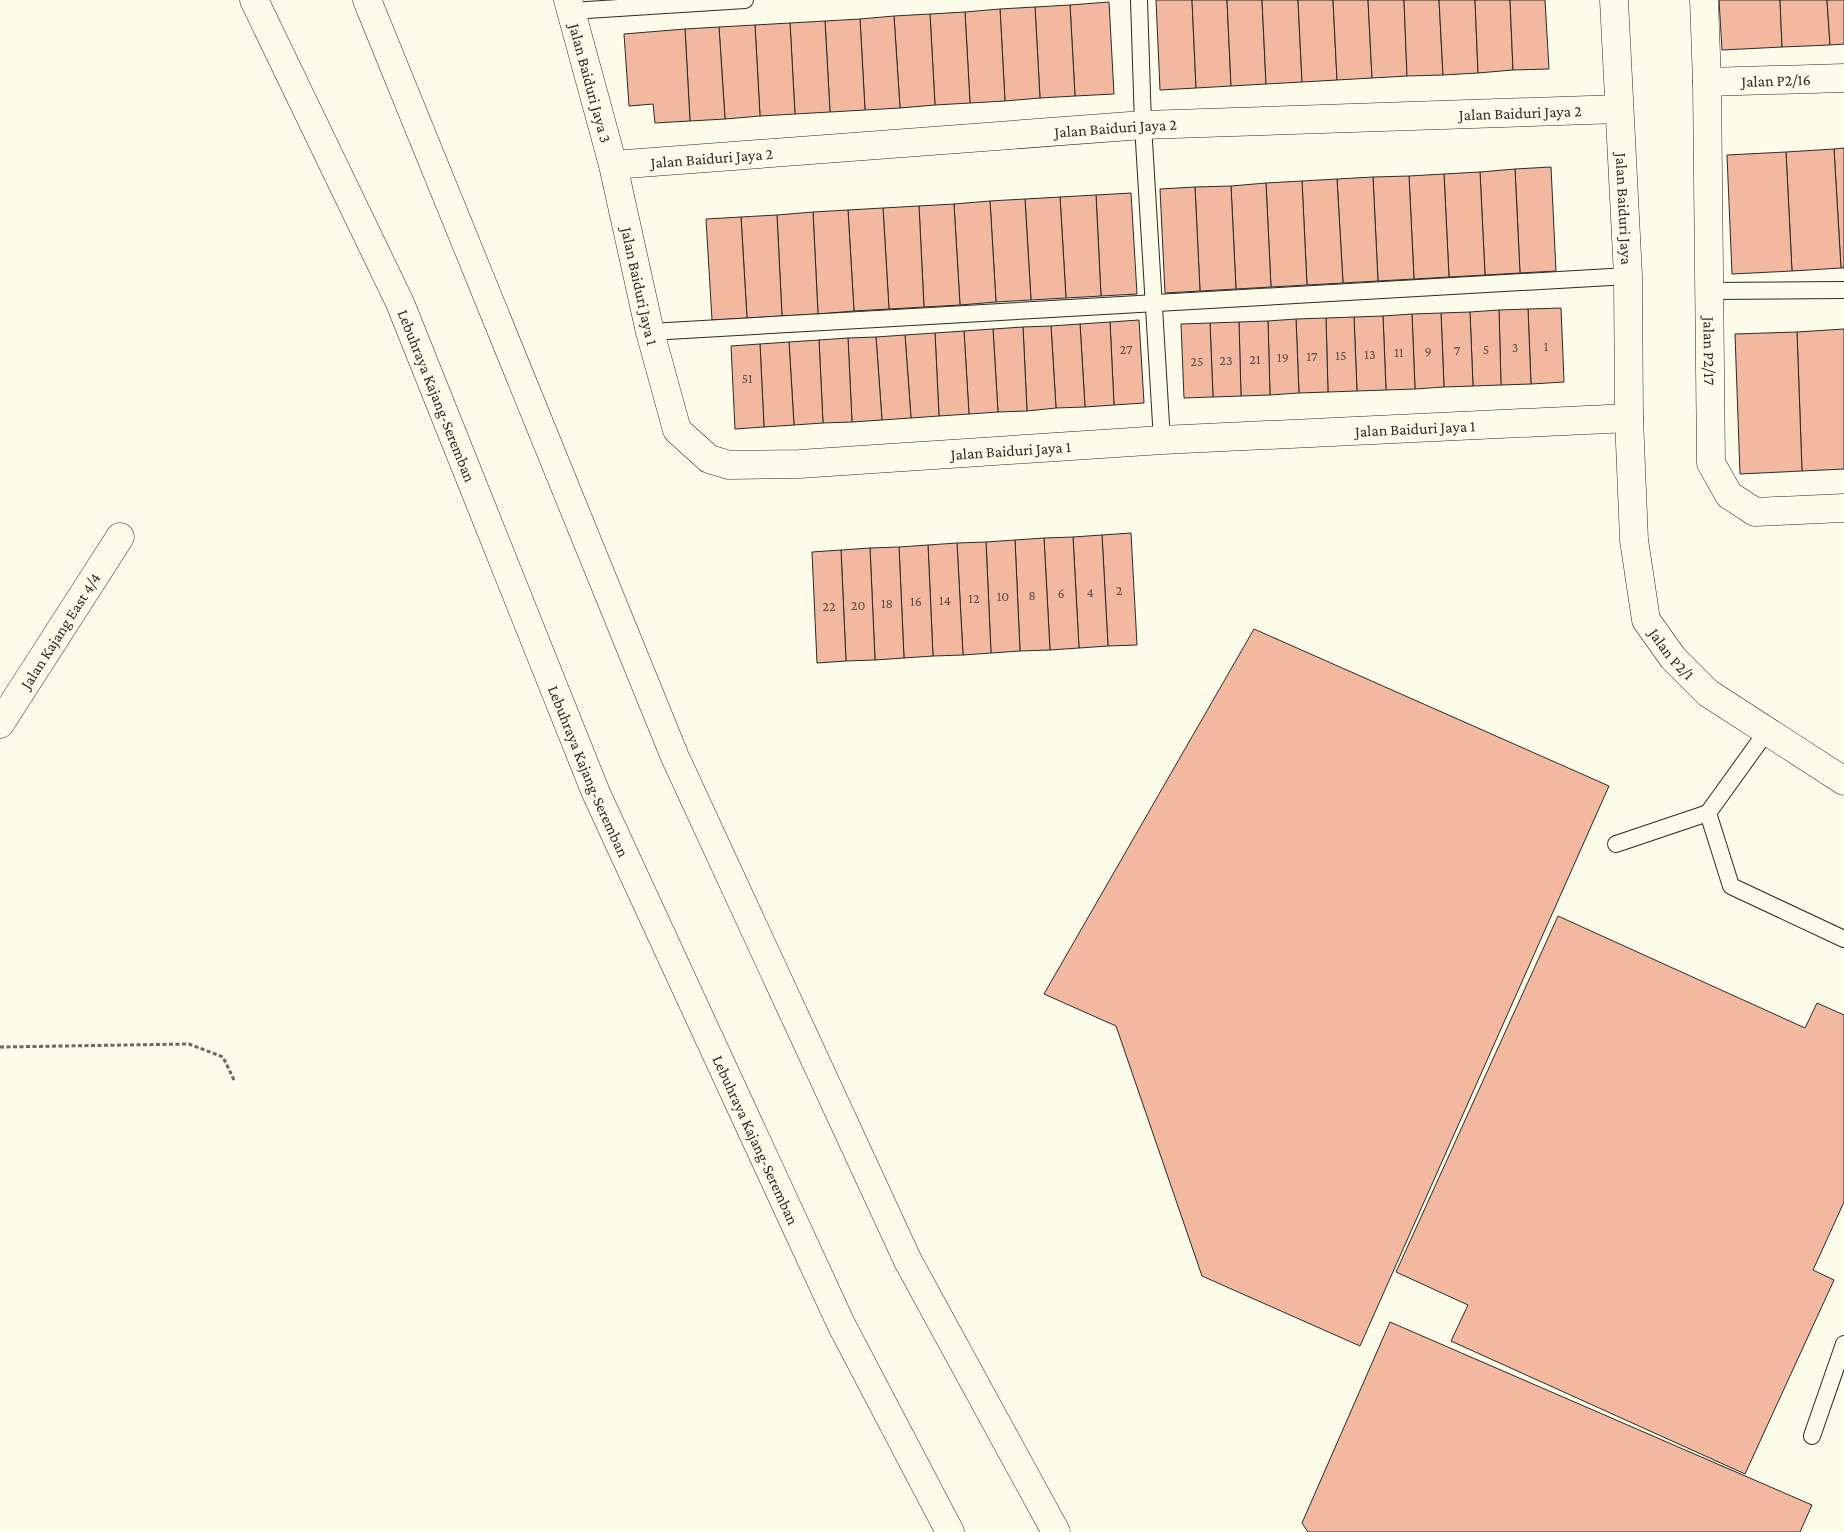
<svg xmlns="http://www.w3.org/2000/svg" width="1844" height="1532" font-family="'Crimson Pro',serif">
<rect width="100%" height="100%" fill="#fdfbea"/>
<g fill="#f2b8a0" stroke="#2b2b2b">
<polygon points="1156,0 1192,0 1196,88 1160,90"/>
<polygon points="1192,0 1227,0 1231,86 1196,88"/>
<polygon points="1227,0 1262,0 1266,84 1231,86"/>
<polygon points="1262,0 1298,0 1302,82 1266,84"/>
<polygon points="1298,0 1333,0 1337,80 1302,82"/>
<polygon points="1333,0 1368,0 1372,78 1337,80"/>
<polygon points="1368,0 1404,0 1407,76 1372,78"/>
<polygon points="1404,0 1439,0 1443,75 1407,76"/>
<polygon points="1439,0 1475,0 1478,73 1443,75"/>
<polygon points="1475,0 1510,0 1513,70 1478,73"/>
<polygon points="1510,0 1545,0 1549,69 1513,70"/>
<polygon points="1719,0 1780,0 1782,47 1722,50"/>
<polygon points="1780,0 1827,0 1830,45 1782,47"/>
<polygon points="1827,0 1844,0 1844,44 1830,45"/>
<polygon points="1109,2 1114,94 1075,96 1070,5"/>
<polygon points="1070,5 1075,96 1040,98 1035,7"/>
<polygon points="1035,7 1040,98 1005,101 1000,9"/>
<polygon points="1000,9 1005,101 970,103 965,12"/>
<polygon points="965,12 970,103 935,105 930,14"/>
<polygon points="930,14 935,105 900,108 894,16"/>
<polygon points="894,16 900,108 865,110 860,19"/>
<polygon points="860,19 865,110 830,112 825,21"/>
<polygon points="825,21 830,112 795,114 790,23"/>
<polygon points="790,23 795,114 760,116 755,25"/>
<polygon points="755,25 760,116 725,119 719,27"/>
<polygon points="719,27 725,119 690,121 685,29"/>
<polygon points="685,29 690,121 655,123 653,104 629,106 624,34"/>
<polygon points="1844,148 1844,268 1841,268 1834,149"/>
<polygon points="1834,149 1841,268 1792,271 1786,152"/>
<polygon points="1786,152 1792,271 1732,274 1727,155"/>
<polygon points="1551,167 1556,271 1520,273 1515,169"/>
<polygon points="1515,169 1520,273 1485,275 1480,172"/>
<polygon points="1480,172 1485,275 1449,277 1444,174"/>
<polygon points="1444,174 1449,277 1414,279 1409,176"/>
<polygon points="1409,176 1414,279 1378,281 1373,177"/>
<polygon points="1373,177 1378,281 1343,283 1337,179"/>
<polygon points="1337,179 1343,283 1307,285 1302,181"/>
<polygon points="1302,181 1307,285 1271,287 1266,183"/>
<polygon points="1266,183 1271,287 1236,289 1231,186"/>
<polygon points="1231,186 1236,289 1200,291 1195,187"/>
<polygon points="1195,187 1200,291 1165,293 1160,189"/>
<polygon points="1131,193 1137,294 1101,296 1096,195"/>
<polygon points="1096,195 1101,296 1066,298 1060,197"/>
<polygon points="1060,197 1066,298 1031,300 1025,199"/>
<polygon points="1025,199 1031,300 996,302 990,201"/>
<polygon points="990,201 996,302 960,305 954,204"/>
<polygon points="954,204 960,305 924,307 919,206"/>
<polygon points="919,206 924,307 889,309 883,208"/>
<polygon points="883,208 889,309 854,311 848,210"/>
<polygon points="848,210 854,311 818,314 813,212"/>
<polygon points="813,212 818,314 782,316 777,215"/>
<polygon points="777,215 782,316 747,318 741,217"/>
<polygon points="741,217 747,318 712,320 706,219"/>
<polygon points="1561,308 1564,382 1531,384 1528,309"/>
<polygon points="1528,309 1531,384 1501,385 1499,310"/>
<polygon points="1499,310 1501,385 1473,386 1470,312"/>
<polygon points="1470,312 1473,386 1444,387 1441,313"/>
<polygon points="1441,313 1444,387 1415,389 1412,314"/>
<polygon points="1412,314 1415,389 1386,390 1383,316"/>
<polygon points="1383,316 1386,390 1357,391 1354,317"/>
<polygon points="1354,317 1357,391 1328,392 1326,318"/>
<polygon points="1326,318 1328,392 1299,393 1296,319"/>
<polygon points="1296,319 1299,393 1270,395 1268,321"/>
<polygon points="1139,320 1144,403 1114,405 1110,322"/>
<polygon points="1268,321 1270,395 1241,396 1239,322"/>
<polygon points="1110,322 1114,405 1085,407 1080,324"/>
<polygon points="1239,322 1241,396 1213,397 1210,323"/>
<polygon points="1210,323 1213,397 1184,398 1181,324"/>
<polygon points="1080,324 1085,407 1056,408 1051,326"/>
<polygon points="1051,326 1056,408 1027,411 1023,327"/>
<polygon points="1023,327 1027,411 998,412 993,329"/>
<polygon points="993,329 998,412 969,414 964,331"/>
<polygon points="1844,329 1844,469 1802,471 1797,332"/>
<polygon points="964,331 969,414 939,416 935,333"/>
<polygon points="1797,332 1802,471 1740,474 1735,334"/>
<polygon points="935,333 939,416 911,418 905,335"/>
<polygon points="905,335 911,418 882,420 876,337"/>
<polygon points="876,337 882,420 852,422 848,338"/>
<polygon points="848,338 852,422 823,423 819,340"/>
<polygon points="819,340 823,423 794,425 789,342"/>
<polygon points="789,342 794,425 764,427 760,344"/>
<polygon points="760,344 764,427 735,429 731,346"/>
<polygon points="1131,533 1137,645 1108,646 1102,535"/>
<polygon points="1102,535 1108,646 1079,648 1073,537"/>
<polygon points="1073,537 1079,648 1050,650 1044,538"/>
<polygon points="1044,538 1050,650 1020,651 1015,540"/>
<polygon points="1015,540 1020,651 991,653 986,542"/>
<polygon points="986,542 991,653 963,655 957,543"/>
<polygon points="957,543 963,655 933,656 928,545"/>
<polygon points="928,545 933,656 904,658 899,547"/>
<polygon points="899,547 904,658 875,660 870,548"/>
<polygon points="870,548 875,660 846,661 841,550"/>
<polygon points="841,550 846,661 817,663 812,552"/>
<polygon points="1254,629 1609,786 1360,1346 1202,1276 1116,1026 1044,994"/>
<polygon points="1558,916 1805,1028 1817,1003 1844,1015 1844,1202 1813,1270 1834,1280 1745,1474 1451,1341 1468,1305 1396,1272"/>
<polygon points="1390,1322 1812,1505 1800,1532 1308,1532 1302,1523"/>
</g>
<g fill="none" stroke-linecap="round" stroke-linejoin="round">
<defs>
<g id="service">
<polyline points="1139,0 1143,125 1162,440"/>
<polyline points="571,11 745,0"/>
<polyline points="1709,291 1844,290"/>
<polyline points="650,332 1628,276"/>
<polyline points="1767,731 1708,813 1731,886 1844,939"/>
<polyline points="1616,844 1708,813"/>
<polyline points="1812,1436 1844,1344"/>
</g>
<g id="minor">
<path id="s1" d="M568 0 613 165 650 332 677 430 709 459 729 465 799 464 1162 440 1629 418"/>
<path id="s2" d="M1614 0 1628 276 1629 418 1634 540 1646 620 1673 658 1708 693 1844 781"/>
<path id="s3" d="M1704 0 1707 82 1711 463 1729 495 1755 512 1844 508"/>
<path id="s4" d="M1707 82 1844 78"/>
<path id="s5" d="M613 165 1143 125 1619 109"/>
<path id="s6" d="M0 724 120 537"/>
</g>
<g id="motorway">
<path id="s7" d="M254 0 400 303 596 793 841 1324 950 1532"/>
<polyline points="367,0 675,757 908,1261 1056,1532"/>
</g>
</defs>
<use href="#service" stroke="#2b2b2b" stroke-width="18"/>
<use href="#minor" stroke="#2b2b2b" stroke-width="29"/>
<use href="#motorway" stroke="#2b2b2b" stroke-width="29"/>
<polyline stroke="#6a6964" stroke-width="3" stroke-dasharray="4 2.5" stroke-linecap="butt" points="0,1047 189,1044 223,1057 234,1080"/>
<use href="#service" stroke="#fdfbea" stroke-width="16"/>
<use href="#minor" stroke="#fdfbea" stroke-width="28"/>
<use href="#motorway" stroke="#fdfbea" stroke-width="28"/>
</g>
<g text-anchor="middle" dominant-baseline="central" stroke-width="4" stroke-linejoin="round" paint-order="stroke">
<g font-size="14" fill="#5d4e48">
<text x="1546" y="346">1</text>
<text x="1515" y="347">3</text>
<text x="1126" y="349">27</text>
<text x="1486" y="349">5</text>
<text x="1457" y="350">7</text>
<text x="1428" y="351">9</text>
<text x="1399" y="352">11</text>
<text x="1370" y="354">13</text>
<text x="1341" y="355">15</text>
<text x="1312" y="356">17</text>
<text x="1283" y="357">19</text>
<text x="1255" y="359">21</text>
<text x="1226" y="360">23</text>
<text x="1197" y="361">25</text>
<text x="747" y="378">51</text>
<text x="1119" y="590">2</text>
<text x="1090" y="592">4</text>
<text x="1061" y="593">6</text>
<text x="1032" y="595">8</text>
<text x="1003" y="596">10</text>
<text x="974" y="598">12</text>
<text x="945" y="600">14</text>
<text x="916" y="601">16</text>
<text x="887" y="603">18</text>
<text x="858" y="605">20</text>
<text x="829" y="606">22</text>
</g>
<g font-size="16" fill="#2b2b2b" stroke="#fdfbea">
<text stroke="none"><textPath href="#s4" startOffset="69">Jalan P2/16</textPath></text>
<text stroke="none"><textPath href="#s1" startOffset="86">Jalan Baiduri Jaya 3</textPath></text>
<text stroke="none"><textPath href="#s5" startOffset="909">Jalan Baiduri Jaya 2</textPath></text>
<text stroke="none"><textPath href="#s5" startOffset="504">Jalan Baiduri Jaya 2</textPath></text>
<text stroke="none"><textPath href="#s5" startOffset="99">Jalan Baiduri Jaya 2</textPath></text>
<text stroke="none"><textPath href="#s2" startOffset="209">Jalan Baiduri Jaya</textPath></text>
<text stroke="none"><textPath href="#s1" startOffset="295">Jalan Baiduri Jaya 1</textPath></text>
<text stroke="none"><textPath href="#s3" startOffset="351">Jalan P2/17</textPath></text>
<text stroke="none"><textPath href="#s7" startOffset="436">Lebuhraya Kajang-Seremban</textPath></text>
<text stroke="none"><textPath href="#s1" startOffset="1195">Jalan Baiduri Jaya 1</textPath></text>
<text stroke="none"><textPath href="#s1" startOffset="790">Jalan Baiduri Jaya 1</textPath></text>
<text stroke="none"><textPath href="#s6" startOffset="111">Jalan Kajang East 4/4</textPath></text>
<text stroke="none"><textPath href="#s2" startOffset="664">Jalan P2/1</textPath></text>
<text stroke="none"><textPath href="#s7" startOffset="841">Lebuhraya Kajang-Seremban</textPath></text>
<text stroke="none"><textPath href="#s7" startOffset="1246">Lebuhraya Kajang-Seremban</textPath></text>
</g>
</g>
</svg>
